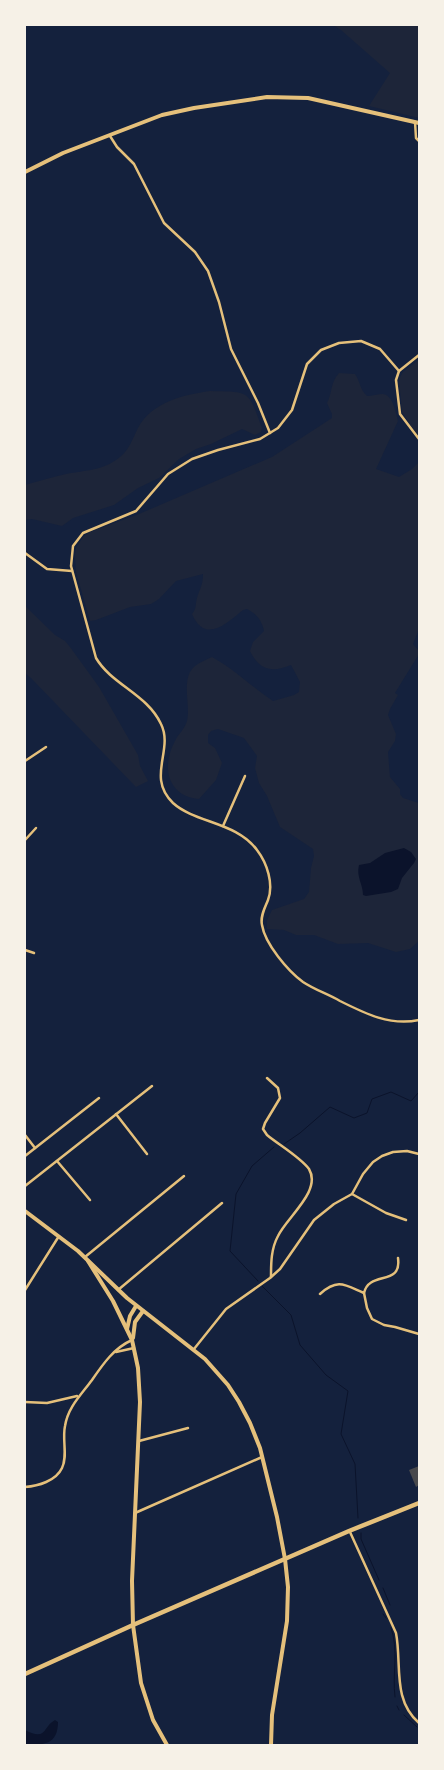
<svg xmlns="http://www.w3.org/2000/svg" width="444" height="1770" font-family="'Work Sans',sans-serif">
<rect width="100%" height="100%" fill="#14213d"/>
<g fill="#1d2539">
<polygon points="333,25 419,25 419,118 369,106 390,73 341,30"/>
<polygon points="419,360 419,435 412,427 402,412 399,379 403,372"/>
<path d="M339 373 355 374C360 381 360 390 367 396 372 396 378 394 383 394 393 395 396 413 398 421L376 469 399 477 412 469 419 462V629L413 644 419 651V654L395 693 398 695 390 709 388 715 396 734 395 741 388 752 390 777 400 789V794L403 798 419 803V941L410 949 396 952 368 943 338 944 314 935H296L284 930 267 929V920L272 910 304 899 309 892 311 868 314 856 313 849 280 827 267 796 259 783 255 768 257 756 244 738 218 729 211 731 208 735V743L215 748 222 763 216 780 199 799C167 796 161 766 175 741 178 734 185 729 187 721 191 705 180 678 195 666 200 662 206 660 212 657 234 669 252 687 273 701L294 695 299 692 300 682 291 665C272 673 259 670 250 651L253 642 264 631C262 621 257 614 247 609L243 610C226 624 205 644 192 614 197 608 195 605 197 598 200 588 203 585 203 574L176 581 159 599 151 604 130 607 96 620 90 621 76 572 75 556 76 548 83 537 90 532 139 514 272 457 332 418V414L327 403C333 391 330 383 339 373Z"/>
<path d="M210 391C251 392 248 390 262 428L261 432 255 435 242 429 211 444 196 449 179 459 159 478 138 488 114 505 73 518 62 526 32 519 25 520V485C39 481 52 477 66 474 86 470 103 471 120 457 129 450 133 438 138 428 152 402 183 395 210 391Z"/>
<polygon points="25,606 55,635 65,641 70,647 99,687 138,755 140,766 148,781 136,787 31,678 25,673"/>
</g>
<g fill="#0b132b">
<path d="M404 848 411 852 416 859 414 863 402 878 398 889 391 892 366 896 363 895C363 884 356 877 359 865L370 863 385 853Z"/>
<path d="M55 1720 58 1722C58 1745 43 1745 25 1745V1730C47 1742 43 1726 55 1720Z"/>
</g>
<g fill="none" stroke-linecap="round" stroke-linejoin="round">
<g stroke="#0b132b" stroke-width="1">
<polyline points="284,1144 300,1133 330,1107 354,1118 367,1113 372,1099 391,1092 411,1101 419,1092"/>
<polyline points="258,1281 230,1251 236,1194 252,1166 274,1147"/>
<polyline points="262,1286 291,1315 300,1345 326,1375 348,1391 341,1434 355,1464 358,1518"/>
<polyline points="361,1533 361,1539 379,1580"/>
<polyline points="383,1588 390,1605"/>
<polyline points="383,1614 386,1618"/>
<path d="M391 1628C399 1650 392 1674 395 1697"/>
<polyline points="397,1706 399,1710"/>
<polyline points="404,1715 417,1727"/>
</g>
</g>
<polygon fill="#48494c" points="419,1466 419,1485 416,1487 409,1470"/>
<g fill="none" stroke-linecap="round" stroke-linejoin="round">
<g stroke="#e5c07b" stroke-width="2.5">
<polyline points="415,122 416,138 419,141"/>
<polyline points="110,136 117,147 134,164 164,223 195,252 208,271 219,302 231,349 258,403 270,433"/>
<polyline points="419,355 399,371 396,380 400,414 419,439"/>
<path d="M399 371 380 349 361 341 339 343 321 350 307 364 292 410 278 428 260 439 218 450 192 459 168 474 136 511 83 533 73 546 71 566 96 658C112 685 147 694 161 724 174 750 146 777 173 803 195 823 237 822 257 850 267 863 274 884 268 900 265 908 260 916 262 925 265 944 288 971 303 982 315 990 328 994 340 1001 366 1014 390 1026 419 1020"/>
<polyline points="25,553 47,569 72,571"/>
<polyline points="25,761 46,747"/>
<polyline points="223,826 245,776"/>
<polyline points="25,840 36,828"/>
<polyline points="25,950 34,953"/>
<path d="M267 1078 278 1088 280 1098 265 1123 263 1129 267 1135C279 1145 300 1157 309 1169 322 1191 287 1217 278 1236 271 1249 271 1263 271 1277"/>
<polyline points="116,1114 147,1154"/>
<polyline points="25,1135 35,1148"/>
<polyline points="25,1156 99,1098"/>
<polyline points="57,1161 90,1200"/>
<polyline points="25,1186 152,1086"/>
<polyline points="352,1194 386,1213 406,1220"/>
<polyline points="85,1257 184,1176"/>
<polyline points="25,1290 59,1236"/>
<polyline points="118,1290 222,1203"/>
<polyline points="364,1293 367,1308 372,1319 384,1325 395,1327 419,1334"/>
<path d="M320 1294C338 1278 345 1285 364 1293 369 1270 402 1287 398 1258"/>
<polyline points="194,1349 226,1309 270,1278 280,1269 314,1220 334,1204 352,1194 363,1174 373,1162 382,1156 393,1152 407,1151 419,1154"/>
<polyline points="116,1352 134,1348"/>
<polyline points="25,1402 47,1403 77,1396"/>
<polyline points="139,1441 188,1428"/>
<path d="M25 1487C38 1486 56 1481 62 1468 68 1456 62 1440 65 1426 68 1407 81 1395 92 1380 103 1364 114 1348 132 1340"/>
<polyline points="135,1513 262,1457"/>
<path d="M350 1532 396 1633C402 1664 392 1700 419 1723"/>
</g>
<g stroke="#e5c07b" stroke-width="4">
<polyline points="25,172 63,153 162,115 194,108 267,97 308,98 419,123"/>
<polyline points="88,1261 113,1301 132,1340 138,1368 140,1402 132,1581 133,1625 141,1683 153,1720 167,1745"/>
<polyline points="127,1329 130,1316 136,1306"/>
<polyline points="133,1338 135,1322 143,1311"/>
</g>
<polyline stroke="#e5c07b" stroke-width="4" points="25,1211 78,1251 127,1298 205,1359 228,1385 239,1402 250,1423 260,1448 277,1517 285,1559 288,1587 287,1621 272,1715 271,1745"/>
<polyline stroke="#e5c07b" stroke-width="4.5" points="25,1674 133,1625 349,1531 419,1503"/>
</g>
<rect width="444" height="1770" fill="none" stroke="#f6f1e7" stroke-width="52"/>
</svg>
